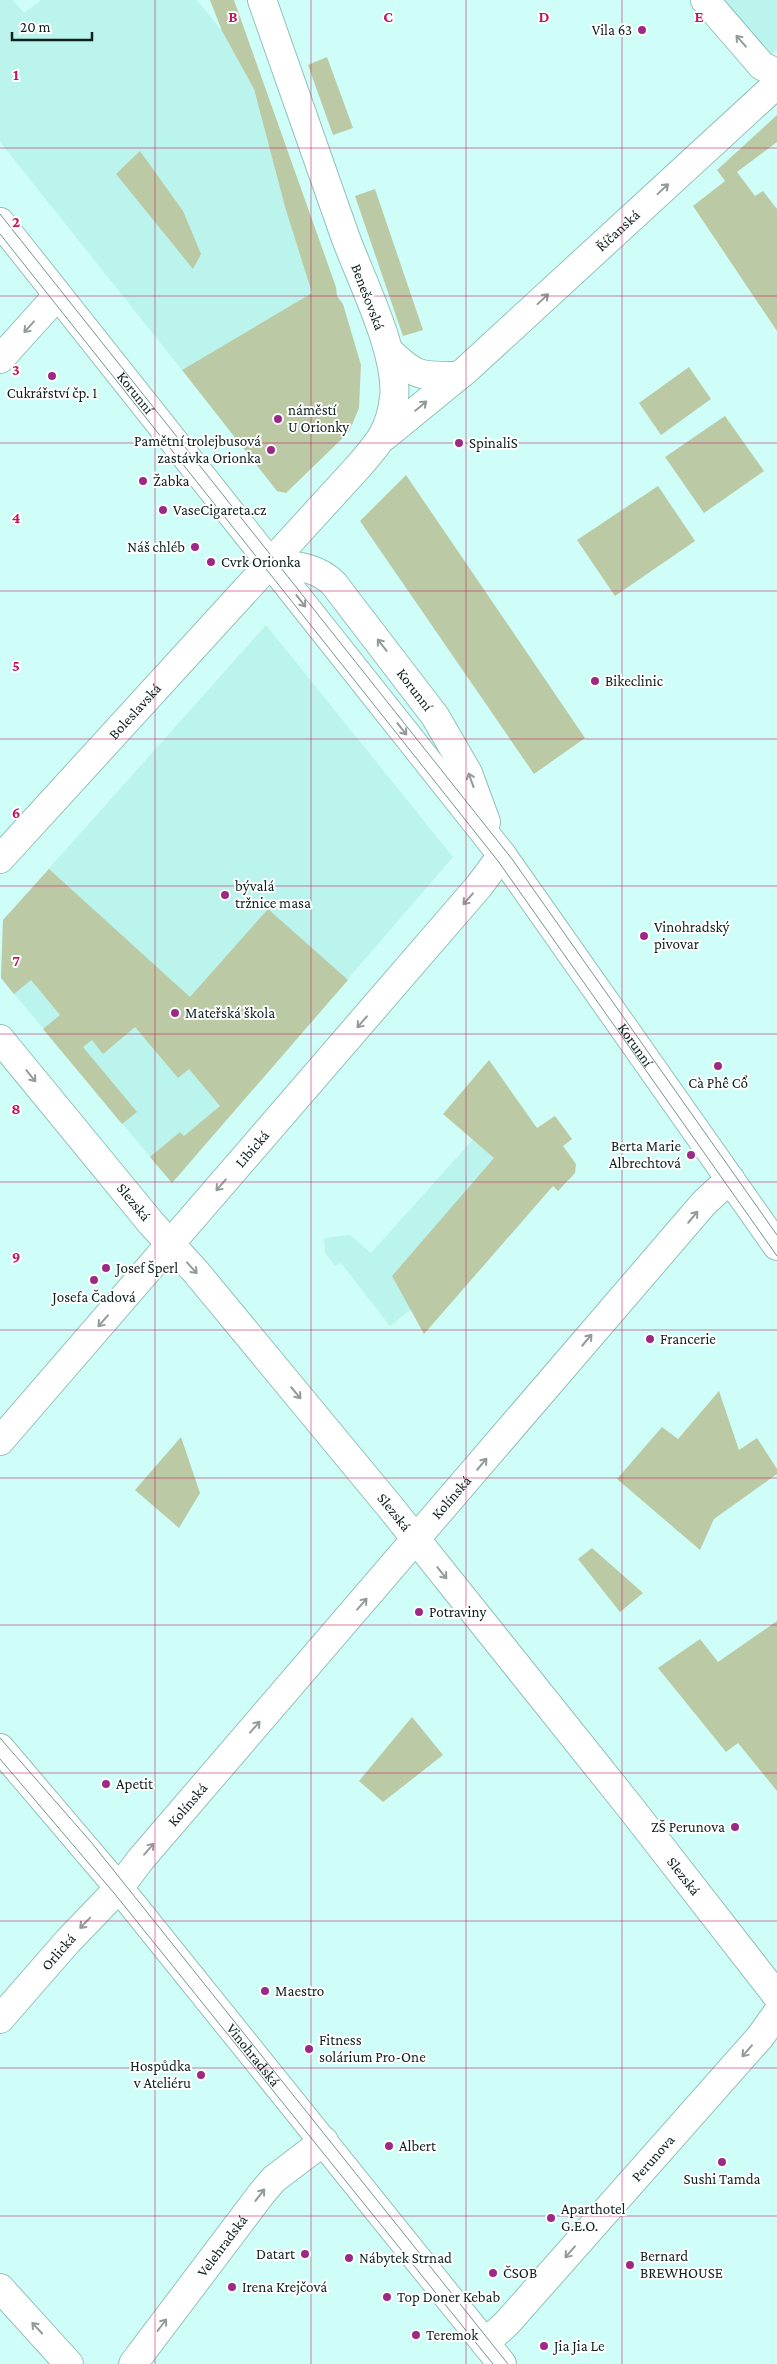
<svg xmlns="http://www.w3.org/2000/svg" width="777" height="2364" font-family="'Crimson Pro',serif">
<rect width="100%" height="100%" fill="#cefef7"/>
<g fill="#baf4ec">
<polygon points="0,0 13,0 24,13 41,0 197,0 222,31 254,89 285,207 312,293 182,370 0,142"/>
<polygon points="718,0 777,0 777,49 769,57"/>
<polygon points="266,625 453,857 172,1183 1,978 3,920"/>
<polygon points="477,1135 499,1155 414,1307 390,1326 341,1263 335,1266 325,1253 324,1238 350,1235 371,1253"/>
</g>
<g fill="#bbcaa5">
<polygon points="210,0 234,0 336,287 337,296 343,304 361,365 359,408 349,432 286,493 277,491 182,370 312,293 285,207 254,89 222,31"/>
<polygon points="327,57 353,128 333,135 308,65"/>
<polygon points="777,115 777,142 737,172 755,196 763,191 777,209 777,331 693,206 725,181 717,170"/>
<polygon points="140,151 183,211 201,254 193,269 116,174"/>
<polygon points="375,189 423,330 403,336 355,196"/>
<polygon points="689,367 711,399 661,435 639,403"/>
<polygon points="725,416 764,471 704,513 665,457"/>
<polygon points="406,475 585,738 534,774 360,521"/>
<polygon points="658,486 695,541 615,596 577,540"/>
<polygon points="49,869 190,997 268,909 348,980 172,1183 150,1157 180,1132 184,1136 220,1106 189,1069 178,1078 135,1027 103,1054 92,1040 83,1047 137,1112 122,1124 43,1029 60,1015 31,980 14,994 1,978 3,920"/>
<polygon points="489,1060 537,1128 555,1116 572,1139 563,1146 576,1164 575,1173 558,1191 553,1186 424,1334 392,1276 494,1158 443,1114"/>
<polygon points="719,1391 739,1450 757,1438 777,1469 777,1474 714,1519 700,1550 617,1479 662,1427 678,1439"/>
<polygon points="181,1437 200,1493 179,1528 135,1490"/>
<polygon points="592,1548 643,1593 620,1612 578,1559"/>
<polygon points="777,1621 777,1791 738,1743 726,1752 658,1668 700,1639 718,1662"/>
<polygon points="412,1717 443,1755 383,1802 359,1781"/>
</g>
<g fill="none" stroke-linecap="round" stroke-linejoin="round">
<defs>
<g id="street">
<polyline points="705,0 762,66 777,73"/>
<path d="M389 351C417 378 421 376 458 376"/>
<polyline points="0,359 57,296"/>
<path id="s1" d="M384 437 466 370 777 84"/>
<path id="s2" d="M0 1039 151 1223 196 1272 391 1508 630 1807 777 1996"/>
<path id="s3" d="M0 1441 479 886 502 855"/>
<path id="s4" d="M0 2019 68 1941 119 1888 141 1859 704 1203 730 1179"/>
<polyline points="0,2288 69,2364"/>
<path id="s5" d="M485 2343 507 2323 760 2037 777 2013"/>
<path id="s6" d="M133 2364 262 2193 274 2179 324 2141"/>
</g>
<g id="secondary">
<path id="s7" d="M0 222 502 855 777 1246"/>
<path id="s8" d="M271 563C293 565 318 567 334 584L435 716 468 773 486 822"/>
<path id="s9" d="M0 859 358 467C379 443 390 431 394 398 399 354 361 280 345 236 317 158 290 79 262 0"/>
<path id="s10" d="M0 1748 119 1888 502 2364"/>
</g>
</defs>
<use href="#street" stroke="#92c1ba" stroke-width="30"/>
<use href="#secondary" stroke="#92c1ba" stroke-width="30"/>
<use href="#street" stroke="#fff" stroke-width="28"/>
<use href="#secondary" stroke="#fff" stroke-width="28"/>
<g stroke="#739590" stroke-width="1">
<polyline points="0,214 512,859 777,1235"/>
<polyline points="0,234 498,861 777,1256"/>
<polyline points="0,1738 91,1842 508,2364"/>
<polyline points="0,1759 114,1893 493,2364"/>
</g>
</g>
<defs><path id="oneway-shaft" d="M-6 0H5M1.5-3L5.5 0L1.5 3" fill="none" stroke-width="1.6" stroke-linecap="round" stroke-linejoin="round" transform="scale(1.25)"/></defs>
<g stroke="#939b9a">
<use href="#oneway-shaft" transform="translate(741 41) rotate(-131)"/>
<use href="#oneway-shaft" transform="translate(663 189) rotate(-43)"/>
<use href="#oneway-shaft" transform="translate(543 299) rotate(-43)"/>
<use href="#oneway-shaft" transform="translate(29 327) rotate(132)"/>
<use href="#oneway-shaft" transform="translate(421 406) rotate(-40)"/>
<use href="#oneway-shaft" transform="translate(301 601) rotate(52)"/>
<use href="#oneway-shaft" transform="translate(382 645) rotate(-128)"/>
<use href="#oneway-shaft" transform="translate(402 729) rotate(52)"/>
<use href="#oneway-shaft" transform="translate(471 780) rotate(-110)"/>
<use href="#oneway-shaft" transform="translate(468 899) rotate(131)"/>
<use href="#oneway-shaft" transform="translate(362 1022) rotate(131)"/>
<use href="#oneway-shaft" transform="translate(31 1076) rotate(51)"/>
<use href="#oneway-shaft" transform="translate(221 1185) rotate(131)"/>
<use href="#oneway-shaft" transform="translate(693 1217) rotate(-50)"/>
<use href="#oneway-shaft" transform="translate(192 1268) rotate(48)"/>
<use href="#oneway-shaft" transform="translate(103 1321) rotate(131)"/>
<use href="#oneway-shaft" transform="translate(587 1340) rotate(-50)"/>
<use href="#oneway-shaft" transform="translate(296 1393) rotate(50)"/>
<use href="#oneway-shaft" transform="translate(482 1464) rotate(-50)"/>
<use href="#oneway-shaft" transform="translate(442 1573) rotate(51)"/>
<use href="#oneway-shaft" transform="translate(362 1604) rotate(-49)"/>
<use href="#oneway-shaft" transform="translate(255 1727) rotate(-49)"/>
<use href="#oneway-shaft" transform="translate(149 1849) rotate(-49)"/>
<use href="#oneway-shaft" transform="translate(85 1923) rotate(134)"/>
<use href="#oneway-shaft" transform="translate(747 2051) rotate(131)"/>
<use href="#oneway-shaft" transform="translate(260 2195) rotate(-52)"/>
<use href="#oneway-shaft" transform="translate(570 2252) rotate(131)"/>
<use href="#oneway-shaft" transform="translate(162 2325) rotate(-53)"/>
<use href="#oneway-shaft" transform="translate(37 2328) rotate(-133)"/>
</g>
<path fill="none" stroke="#c2185b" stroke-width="1" stroke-opacity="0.55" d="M155 0V2364M311 0V2364M466 0V2364M622 0V2364M0 148H777M0 296H777M0 443H777M0 591H777M0 739H777M0 886H777M0 1034H777M0 1182H777M0 1330H777M0 1478H777M0 1625H777M0 1773H777M0 1921H777M0 2068H777M0 2216H777"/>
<g fill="#9c2985" stroke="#fff" stroke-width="2">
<circle cx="642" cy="30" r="5"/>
<circle cx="52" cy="376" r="5"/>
<circle cx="278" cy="419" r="5"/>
<circle cx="459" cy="443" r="5"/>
<circle cx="271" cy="450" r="5"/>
<circle cx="143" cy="481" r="5"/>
<circle cx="163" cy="510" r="5"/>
<circle cx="195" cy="547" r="5"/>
<circle cx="211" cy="562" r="5"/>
<circle cx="595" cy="681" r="5"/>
<circle cx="225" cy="895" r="5"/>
<circle cx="644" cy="936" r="5"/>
<circle cx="175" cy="1013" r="5"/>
<circle cx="718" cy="1066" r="5"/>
<circle cx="691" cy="1155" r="5"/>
<circle cx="106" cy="1268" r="5"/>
<circle cx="94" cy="1280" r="5"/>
<circle cx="650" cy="1339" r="5"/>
<circle cx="419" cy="1612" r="5"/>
<circle cx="106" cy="1784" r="5"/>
<circle cx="735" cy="1827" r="5"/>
<circle cx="265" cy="1991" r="5"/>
<circle cx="309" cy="2049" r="5"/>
<circle cx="201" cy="2075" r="5"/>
<circle cx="389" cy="2146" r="5"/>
<circle cx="722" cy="2162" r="5"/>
<circle cx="551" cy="2218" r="5"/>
<circle cx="305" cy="2254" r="5"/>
<circle cx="349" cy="2258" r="5"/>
<circle cx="630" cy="2265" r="5"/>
<circle cx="493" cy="2273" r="5"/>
<circle cx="232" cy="2287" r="5"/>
<circle cx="387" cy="2297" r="5"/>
<circle cx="416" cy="2335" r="5"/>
<circle cx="544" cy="2346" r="5"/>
</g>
<g text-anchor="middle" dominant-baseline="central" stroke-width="4" stroke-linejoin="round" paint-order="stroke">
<g font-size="15" fill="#0e211f" stroke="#fff" text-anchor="start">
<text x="632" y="30" text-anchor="end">Vila 63</text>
<text x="52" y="393" text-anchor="middle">Cukrářství čp. 1</text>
<text x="288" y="410">náměstí<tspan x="288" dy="17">U Orionky</tspan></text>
<text x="261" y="441" text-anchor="end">Pamětní trolejbusová<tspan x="261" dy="17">zastávka Orionka</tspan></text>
<text x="469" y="443">SpinaliS</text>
<text x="153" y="481">Žabka</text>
<text x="173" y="510">VaseCigareta.cz</text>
<text x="185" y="547" text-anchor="end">Náš chléb</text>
<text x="221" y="562">Cvrk Orionka</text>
<text x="605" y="681">Bikeclinic</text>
<text x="235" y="886">bývalá<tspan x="235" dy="17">tržnice masa</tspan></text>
<text x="654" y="927">Vinohradský<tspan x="654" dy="17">pivovar</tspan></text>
<text x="185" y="1013">Mateřská škola</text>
<text x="718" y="1083" text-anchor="middle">Cà Phê Cổ</text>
<text x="681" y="1146" text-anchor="end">Berta Marie<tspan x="681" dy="17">Albrechtová</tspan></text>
<text x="116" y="1268">Josef Šperl</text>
<text x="94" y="1297" text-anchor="middle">Josefa Čadová</text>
<text x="660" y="1339">Francerie</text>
<text x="429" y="1612">Potraviny</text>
<text x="116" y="1784">Apetit</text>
<text x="725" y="1827" text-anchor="end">ZŠ Perunova</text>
<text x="275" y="1991">Maestro</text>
<text x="319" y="2040">Fitness<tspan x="319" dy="17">solárium Pro-One</tspan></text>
<text x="191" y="2066" text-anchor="end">Hospůdka<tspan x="191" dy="17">v Ateliéru</tspan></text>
<text x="399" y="2146">Albert</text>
<text x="722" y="2179" text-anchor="middle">Sushi Tamda</text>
<text x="561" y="2209">Aparthotel<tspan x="561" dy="17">G.E.O.</tspan></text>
<text x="295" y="2254" text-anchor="end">Datart</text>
<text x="640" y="2256">Bernard<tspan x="640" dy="17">BREWHOUSE</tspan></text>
<text x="359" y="2258">Nábytek Strnad</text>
<text x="503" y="2273">ČSOB</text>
<text x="242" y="2287">Irena Krejčová</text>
<text x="397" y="2297">Top Doner Kebab</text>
<text x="426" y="2335">Teremok</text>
<text x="554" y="2346">Jia Jia Le</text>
</g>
<g font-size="15" fill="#0e211f" stroke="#fff">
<text stroke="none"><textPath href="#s1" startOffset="312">Říčanská</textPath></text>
<text transform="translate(368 297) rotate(69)">Benešovská</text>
<text stroke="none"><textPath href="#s7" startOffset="218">Korunní</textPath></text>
<text stroke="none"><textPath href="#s8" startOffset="201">Korunní</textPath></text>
<text stroke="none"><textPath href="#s9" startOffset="200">Boleslavská</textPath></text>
<text stroke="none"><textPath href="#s7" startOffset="1040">Korunní</textPath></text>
<text stroke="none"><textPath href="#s3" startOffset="386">Libická</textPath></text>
<text stroke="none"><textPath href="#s2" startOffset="211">Slezská</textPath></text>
<text stroke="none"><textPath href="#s4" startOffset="690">Kolínská</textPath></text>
<text stroke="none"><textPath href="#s2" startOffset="616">Slezská</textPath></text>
<text stroke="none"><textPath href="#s4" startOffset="285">Kolínská</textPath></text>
<text stroke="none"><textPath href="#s2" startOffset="1081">Slezská</textPath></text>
<text stroke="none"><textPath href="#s4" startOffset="89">Orlická</textPath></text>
<text stroke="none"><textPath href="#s10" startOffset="398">Vinohradská</textPath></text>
<text stroke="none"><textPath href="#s5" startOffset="250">Perunova</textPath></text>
<text stroke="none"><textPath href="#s6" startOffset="148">Velehradská</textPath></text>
</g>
</g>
<g font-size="16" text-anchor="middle" font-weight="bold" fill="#c2185b" stroke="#fff" stroke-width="4" stroke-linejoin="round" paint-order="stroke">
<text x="233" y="22">B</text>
<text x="388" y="22">C</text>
<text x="544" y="22">D</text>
<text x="699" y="22">E</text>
<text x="16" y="80">1</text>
<text x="16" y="227">2</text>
<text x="16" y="375">3</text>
<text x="16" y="523">4</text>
<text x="16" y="671">5</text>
<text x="16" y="818">6</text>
<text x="16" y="966">7</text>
<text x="16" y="1114">8</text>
<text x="16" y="1262">9</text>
</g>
<path d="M12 32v8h80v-8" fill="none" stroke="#0e211f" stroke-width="2.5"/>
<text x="20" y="32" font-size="15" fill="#0e211f" stroke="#ffffff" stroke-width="4" paint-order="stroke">20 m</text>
</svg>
